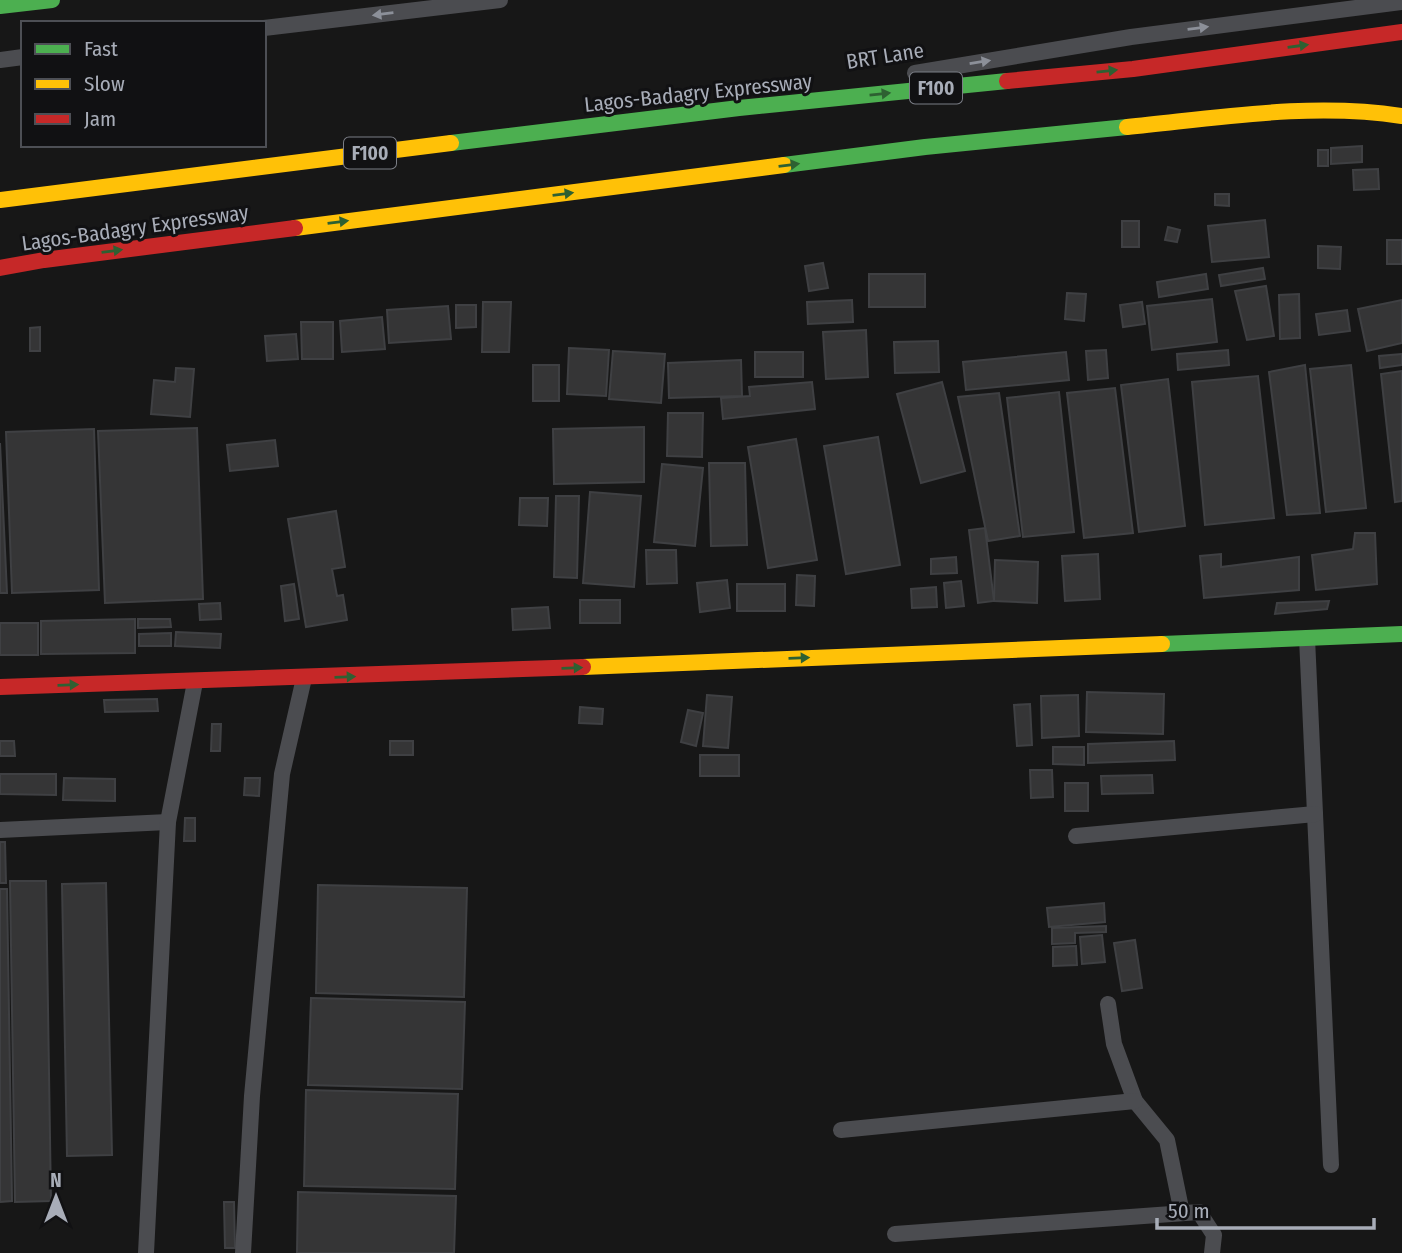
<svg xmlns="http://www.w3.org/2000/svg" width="1402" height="1253" font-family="'Fira Sans Condensed',sans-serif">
<rect width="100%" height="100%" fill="#171717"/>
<g fill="#353536" stroke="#3f4043" stroke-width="2">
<polygon points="1362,146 1362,162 1331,164 1331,148"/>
<rect x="1318" y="150" width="10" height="16"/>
<polygon points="1378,169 1379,189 1354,190 1353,170"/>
<polygon points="1215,194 1229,194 1229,206 1215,205"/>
<polygon points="1265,220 1269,257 1212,262 1208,226"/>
<rect x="1122" y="221" width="17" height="26"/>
<polygon points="1168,227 1180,230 1177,242 1165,240"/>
<rect x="1387" y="240" width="15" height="24"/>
<polygon points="1318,246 1341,247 1340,269 1318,268"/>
<polygon points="823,263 828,288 809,291 805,266"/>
<polygon points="1263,268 1265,279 1221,286 1219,275"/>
<rect x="869" y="274" width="56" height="33"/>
<polygon points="1206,274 1208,289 1159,297 1157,282"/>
<polygon points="1266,286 1274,336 1247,340 1235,291"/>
<polygon points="1067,293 1086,294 1084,321 1065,319"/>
<polygon points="1299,294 1300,338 1280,339 1279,295"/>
<polygon points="1212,299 1217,342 1152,350 1147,306"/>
<polygon points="852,300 853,322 808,324 807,302"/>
<polygon points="1402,300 1402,343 1367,351 1358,309"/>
<polygon points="483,302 511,302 509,352 482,352"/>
<polygon points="1142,302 1145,324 1123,327 1120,305"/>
<polygon points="456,305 476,305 476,327 456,328"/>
<polygon points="448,306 451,339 389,343 387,310"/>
<polygon points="1347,310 1350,331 1319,335 1316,314"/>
<polygon points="382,317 385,349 342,352 340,321"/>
<polygon points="301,322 333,322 333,359 302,359"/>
<polygon points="40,327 40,351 30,351 30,328"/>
<polygon points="866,330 868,377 826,379 823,332"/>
<polygon points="296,334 298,359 267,361 265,336"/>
<polygon points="938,341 939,372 895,373 894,342"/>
<polygon points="569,348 609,350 606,396 567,394"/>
<polygon points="1106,350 1108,378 1088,380 1086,351"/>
<polygon points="1228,350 1229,365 1178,370 1177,354"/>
<polygon points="613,351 665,354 661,403 609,399"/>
<rect x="755" y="352" width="48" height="25"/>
<polygon points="1066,352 1069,380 966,390 963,362"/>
<polygon points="1402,354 1402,365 1380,368 1379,356"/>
<polygon points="741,360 742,396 669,398 668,363"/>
<rect x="533" y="365" width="26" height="36"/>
<polygon points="1305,365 1320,513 1287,515 1269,372"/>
<polygon points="1351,365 1366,508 1326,512 1310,369"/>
<polygon points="176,368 194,369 190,417 151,414 154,380 175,382"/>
<polygon points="1402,371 1402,501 1395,502 1381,374"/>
<polygon points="1258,376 1274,518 1205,525 1192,382"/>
<polygon points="1168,379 1185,526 1139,532 1121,385"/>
<polygon points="812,382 815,409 723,419 721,398 750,396 749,387"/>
<polygon points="942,382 965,471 921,483 897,394"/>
<polygon points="1115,388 1133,533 1084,538 1067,393"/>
<polygon points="1059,392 1074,532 1023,537 1007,398"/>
<polygon points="999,393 1020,536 988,541 958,397"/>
<polygon points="668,413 703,413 702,457 667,456"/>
<polygon points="644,427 644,482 554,484 553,429"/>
<polygon points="197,428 203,599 105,603 98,431"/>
<polygon points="94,429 99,590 12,593 6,432"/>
<polygon points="878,437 900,565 846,574 824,446"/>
<polygon points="796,439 817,560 768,568 748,447"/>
<polygon points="275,440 278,466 230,471 227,445"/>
<polygon points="0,443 7,593 0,593"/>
<polygon points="709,463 745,463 747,545 711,546"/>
<polygon points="662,464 703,468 695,546 654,542"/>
<polygon points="590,492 641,496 634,587 583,583"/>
<polygon points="556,496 579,496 577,578 554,577"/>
<polygon points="520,498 548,498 547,526 519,525"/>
<polygon points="336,511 345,567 332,569 337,596 343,595 347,620 306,627 288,519"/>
<polygon points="985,528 994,601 978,603 969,530"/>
<polygon points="1355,533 1375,533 1377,584 1316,590 1312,555 1353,549"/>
<polygon points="646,550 676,550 677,583 647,584"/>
<polygon points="1098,554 1100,599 1065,601 1062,556"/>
<polygon points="1221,554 1221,567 1299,557 1299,590 1204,598 1200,556"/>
<polygon points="956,557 957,573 931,574 931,559"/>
<polygon points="995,560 1038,562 1037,603 994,601"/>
<polygon points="797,575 815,576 814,606 796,605"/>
<polygon points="727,580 730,608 700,612 697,583"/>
<polygon points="961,581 964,606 946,608 944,583"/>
<polygon points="294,584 299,619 285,621 281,586"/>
<rect x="737" y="584" width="48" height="27"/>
<polygon points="936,587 937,607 912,608 911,589"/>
<rect x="580" y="600" width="40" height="23"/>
<polygon points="1329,601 1327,609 1275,614 1277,603"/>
<polygon points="220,603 221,619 200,620 199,604"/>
<polygon points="548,607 550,628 513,630 512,609"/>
<polygon points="135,619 135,653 41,654 41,621"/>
<polygon points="138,619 170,619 171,627 138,628"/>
<rect x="0" y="623" width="38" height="32"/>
<polygon points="176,632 221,634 220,648 175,646"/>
<polygon points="171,633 171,646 139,646 139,634"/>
<polygon points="1087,692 1164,694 1163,734 1086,732"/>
<polygon points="707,695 732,697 728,748 703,746"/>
<polygon points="1078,695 1079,736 1042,738 1041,696"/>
<polygon points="157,699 158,711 105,712 104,700"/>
<polygon points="1030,704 1032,745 1017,746 1014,705"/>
<polygon points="580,707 603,709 602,724 579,723"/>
<polygon points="688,710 703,713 696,746 681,742"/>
<polygon points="212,724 221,724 220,751 211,751"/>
<polygon points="0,741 14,741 15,756 0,756"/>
<rect x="390" y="741" width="23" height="14"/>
<polygon points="1174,741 1175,760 1088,763 1088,744"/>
<polygon points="1053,747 1084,747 1084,765 1053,764"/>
<rect x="700" y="755" width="39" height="21"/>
<polygon points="1030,770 1052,770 1053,797 1031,798"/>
<polygon points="0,774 56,774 56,795 0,794"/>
<polygon points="1152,775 1153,793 1102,794 1101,776"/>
<polygon points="64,778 115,779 115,801 63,800"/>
<polygon points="245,778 260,778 259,796 244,795"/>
<rect x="1065" y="783" width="23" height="28"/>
<polygon points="185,818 195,818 195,841 184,841"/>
<polygon points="0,842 5,842 6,883 0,883"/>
<polygon points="10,881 46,881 51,1201 15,1202"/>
<polygon points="106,883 112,1155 67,1156 62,884"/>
<polygon points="318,885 467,888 464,997 316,993"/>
<polygon points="0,889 7,889 12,1201 0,1202"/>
<polygon points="1104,903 1105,922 1049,927 1047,908"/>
<polygon points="1106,926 1106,932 1075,933 1075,943 1052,944 1052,928"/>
<polygon points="1102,935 1105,962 1082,964 1080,937"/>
<polygon points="1135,940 1142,988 1122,991 1114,943"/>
<polygon points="1076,946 1077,965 1053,966 1053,947"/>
<polygon points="311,998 465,1002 462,1089 308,1085"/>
<polygon points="306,1090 458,1094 455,1189 304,1186"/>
<polygon points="298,1192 456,1196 454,1253 297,1253"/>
<polygon points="224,1202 234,1202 235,1248 225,1248"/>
</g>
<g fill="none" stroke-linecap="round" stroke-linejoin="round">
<g stroke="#4b4c50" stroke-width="16">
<polyline points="264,28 500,0"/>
<polyline points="0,60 23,57"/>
<polyline points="915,73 1131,37 1402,2"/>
<polyline points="1307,638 1331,1165"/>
<polyline points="0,830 168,822"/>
<polyline points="1076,836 1315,814"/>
<polyline points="1108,1004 1114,1044 1135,1101 1167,1140 1182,1213"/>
<polyline points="841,1130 1135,1101"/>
<polyline points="895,1234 1199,1212 1214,1235 1212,1253"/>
<polyline points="146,1253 168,822 195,682"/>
<polyline points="243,1253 252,1096 282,774 304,678"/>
</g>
<g stroke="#4caf50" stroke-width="16">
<polyline points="0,6 52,0"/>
<polyline points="451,143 739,108 1007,81"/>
<polyline points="784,165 925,147 1127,127"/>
<polyline points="1162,644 1402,634"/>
</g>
<g stroke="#ffc107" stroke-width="16">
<path d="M1127 127C1218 118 1311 102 1402 116"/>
<polyline points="0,200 451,143"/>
<polyline points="295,228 784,165"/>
<polyline points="583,667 1162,644"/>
</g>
<g stroke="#c62828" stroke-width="16">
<polyline points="1007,81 1133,69 1402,32"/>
<polyline points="0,268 44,260 295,228"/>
<polyline points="0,687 583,667"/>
</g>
</g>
<defs><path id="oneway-solid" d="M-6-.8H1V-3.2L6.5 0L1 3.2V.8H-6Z" transform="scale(1.75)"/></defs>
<g fill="#8c9099">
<use href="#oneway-solid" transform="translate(383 14) rotate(173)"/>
<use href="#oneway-solid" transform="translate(1198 28) rotate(-7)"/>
<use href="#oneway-solid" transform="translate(980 62) rotate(-9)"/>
</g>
<g fill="#2e6032">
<use href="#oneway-solid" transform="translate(1298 46) rotate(-8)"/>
<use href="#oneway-solid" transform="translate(1107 71) rotate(-6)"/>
<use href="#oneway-solid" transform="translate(880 94) rotate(-6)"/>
<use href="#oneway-solid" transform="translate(789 165) rotate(-7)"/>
<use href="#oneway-solid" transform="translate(563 194) rotate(-7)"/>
<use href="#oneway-solid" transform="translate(338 222) rotate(-7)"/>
<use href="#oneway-solid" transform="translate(112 251) rotate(-7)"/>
<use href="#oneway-solid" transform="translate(799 658) rotate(-2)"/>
<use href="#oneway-solid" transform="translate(572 668) rotate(-2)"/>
<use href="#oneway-solid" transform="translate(345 677) rotate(-2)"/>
<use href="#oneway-solid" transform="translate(68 685) rotate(-2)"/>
</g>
<g text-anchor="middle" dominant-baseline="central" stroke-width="6" stroke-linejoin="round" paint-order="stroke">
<g fill="#111113" stroke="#7b7e86" stroke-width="2">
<rect x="910" y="72.5" width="52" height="31" rx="5"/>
<rect x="344" y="137.5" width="52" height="31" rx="5"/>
</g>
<g font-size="19" font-weight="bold" fill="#a8adb8">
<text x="936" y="88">F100</text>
<text x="370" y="153">F100</text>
</g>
<g font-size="21" fill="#a8adb8" stroke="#111113">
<text transform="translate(885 56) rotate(-9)">BRT Lane</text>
<text transform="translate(698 93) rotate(-6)">Lagos-Badagry Expressway</text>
<text transform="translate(135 228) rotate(-8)">Lagos-Badagry Expressway</text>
</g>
</g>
<rect x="21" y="21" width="245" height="126" fill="#111113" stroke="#4d4f55" stroke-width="2"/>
<rect x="35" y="44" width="35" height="10" fill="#4caf50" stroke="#4d4f55" stroke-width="2"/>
<text x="84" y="56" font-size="21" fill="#a8adb8">Fast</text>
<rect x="35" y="79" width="35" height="10" fill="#ffc107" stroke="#4d4f55" stroke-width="2"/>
<text x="84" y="91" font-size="21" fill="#a8adb8">Slow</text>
<rect x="35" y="114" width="35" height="10" fill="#c62828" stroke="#4d4f55" stroke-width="2"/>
<text x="84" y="126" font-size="21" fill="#a8adb8">Jam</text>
<g transform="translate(56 1197)" stroke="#111113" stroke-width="5" paint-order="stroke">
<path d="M0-5L12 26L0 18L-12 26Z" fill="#a8adb8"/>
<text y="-10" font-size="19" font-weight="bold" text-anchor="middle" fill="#a8adb8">N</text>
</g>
<path d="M1157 1218v10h217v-10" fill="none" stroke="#a8adb8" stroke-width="3.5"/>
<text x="1168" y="1218" font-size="21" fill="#a8adb8" stroke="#111113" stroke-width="5" paint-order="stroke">50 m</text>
</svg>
